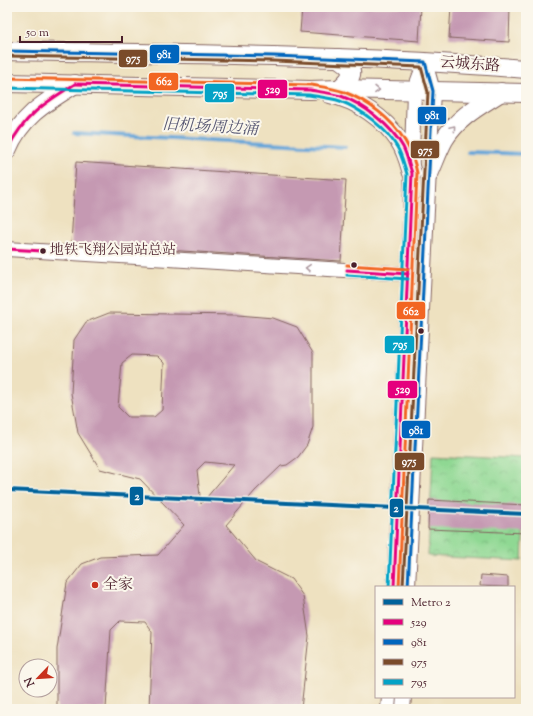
<svg xmlns="http://www.w3.org/2000/svg" width="533" height="716" font-family="'Sorts Mill Goudy','Noto Serif SC',serif">
<defs>
<pattern id="park-crowns" width="20" height="18" patternUnits="userSpaceOnUse"><rect width="20" height="18" fill="#8fd893"/><path d="M2 6a3 3 0 1 1 6 0M12 15a3 3 0 1 1 6 0" fill="none" stroke="#7db97f"/></pattern>
</defs>
<rect width="100%" height="100%" fill="#fbf7ec"/>
<filter id="ink" filterUnits="userSpaceOnUse"><feTurbulence type="fractalNoise" baseFrequency=".025" numOctaves="2"/><feDisplacementMap in="SourceGraphic" scale="8" xChannelSelector="R" yChannelSelector="G"/><feConvolveMatrix kernelMatrix="1 2 1 2 8 2 1 2 1" color-interpolation-filters="sRGB"/></filter>
<filter id="wash" filterUnits="userSpaceOnUse"><feTurbulence type="fractalNoise" baseFrequency=".012" numOctaves="4" result="noise"/><feDisplacementMap in="SourceGraphic" scale="16" xChannelSelector="R" yChannelSelector="G"/><feGaussianBlur stdDeviation="0.9" result="paint"/><feColorMatrix in="noise" values="0 0 0 0 0 0 0 0 0 0 0 0 0 0 0 0 0 1.4 0 .05"/><feComposite in="paint" operator="in"/></filter>
<g filter="url(#wash)">
<rect width="100%" height="100%" fill="#eee1c0"/>
<polygon fill="url(#park-crowns)" stroke="#6c7c5f" points="433,453 526,458 526,478 522,561 428,556"/>
<g fill="none" stroke-linecap="round" stroke-linejoin="round">
<g stroke="#66a6d9" stroke-width="4">
<polyline points="74,133 345,147"/>
<polyline points="468,152 526,154"/>
</g>
</g>
<g id="blocks">
<g fill="#c599b2" fill-rule="evenodd">
<polygon points="302,7 421,7 419,41 300,32"/>
<polygon points="451,7 510,7 509,42 449,38"/>
<polygon points="76,162 346,180 341,261 71,244"/>
<path d="M109 313 238 315 273 318 297 327 313 353V427L307 445 298 457 287 465 281 466 255 491 226 525 257 562 291 579 303 596 309 636 301 709H149L152 632 145 622 120 621 111 630 106 709H57V649L67 583 82 564 100 557 158 555 184 525 140 479 100 469 78 433 71 393 74 340 86 322ZM132 355 157 356 164 363 162 410 154 417H128L118 407 122 363ZM205 462 234 465 201 504 197 470Z"/>
<polygon points="429,500 526,505 526,533 428,529"/>
<polygon points="481,575 508,577 508,587 480,586"/>
</g>
</g>
</g>
<g filter="url(#ink)">
<use href="#blocks" fill-opacity="0" stroke="#83635f" stroke-width="1"/>
<g fill="none" stroke-linecap="round" stroke-linejoin="round">
<defs>
<g id="minor">
<polyline points="7,249 408,274"/>
<polyline points="394,587 409,249 414,91 425,62"/>
<polyline points="408,587 433,91 425,62"/>
<polyline points="388,709 389,697"/>
<polyline points="403,709 404,697"/>
</g>
<g id="major">
<path d="M7 51C117 53 226 54 336 58 399 60 463 64 526 69"/>
<path d="M338 58C356 70 355 75 339 89"/>
<polyline points="7,83 310,90 339,89 526,93"/>
<path d="M330 94C358 100 384 118 400 142 406 151 409 163 412 173"/>
<path d="M7 150C21 116 46 102 75 84"/>
<path d="M429 174C434 163 438 151 444 140 457 118 479 106 501 92"/>
</g>
</defs>
<use href="#minor" stroke="#83635f" stroke-width="16"/>
<use href="#major" stroke="#83635f" stroke-width="20"/>
<use href="#minor" stroke="#fff" stroke-width="14"/>
<use href="#major" stroke="#fff" stroke-width="18"/>
<defs>
<g id="bus-1">
<path d="M75 84 310 90C320 92 331 93 341 96 363 104 391 125 403 147 407 155 409 164 412 173L394 587"/>
<path d="M7 150C24 116 44 103 75 84"/>
<polyline points="7,249 43,251"/>
<polyline points="347,270 408,274"/>
</g>
<polyline id="bus-2" points="7,51 274,56 425,62 433,91 408,587"/>
<polyline id="bus-3" points="7,56 274,61 421,67 428,92 403,587"/>
<g id="bus-4">
<path d="M7 88 309 95C320 97 330 98 340 101 361 109 386 128 397 147 402 155 404 165 407 174L389 587"/>
<polyline points="347,275 408,279"/>
</g>
<g id="bus-5">
<path d="M7 78 311 85C322 87 333 88 344 92 368 101 392 119 405 141 411 151 415 162 417 173L399 587"/>
<polyline points="347,265 408,269"/>
</g>
</defs>
<use href="#bus-1" stroke="#fbf7ec" stroke-width="6"/>
<use href="#bus-2" stroke="#fbf7ec" stroke-width="6"/>
<use href="#bus-3" stroke="#fbf7ec" stroke-width="6"/>
<use href="#bus-4" stroke="#fbf7ec" stroke-width="6"/>
<use href="#bus-5" stroke="#fbf7ec" stroke-width="6"/>
<use href="#bus-1" stroke="#e5007d" stroke-width="3"/>
<use href="#bus-2" stroke="#0065bd" stroke-width="3"/>
<use href="#bus-3" stroke="#7a4b2a" stroke-width="3"/>
<use href="#bus-4" stroke="#04a2c6" stroke-width="3"/>
<use href="#bus-5" stroke="#f26522" stroke-width="3"/>
<defs>
<polyline id="metro-1" points="7,490 526,514"/>
</defs>
<use href="#metro-1" stroke="#fbf7ec" stroke-width="7"/>
<use href="#metro-1" stroke="#00629b" stroke-width="4"/>
</g>
<defs><path id="oneway-chevron" d="M-2-3.5L2.5 0L-2 3.5" fill="none" stroke-width="1.6" stroke-linecap="round" stroke-linejoin="round"/></defs>
<g stroke="#ae9aa0">
<use href="#oneway-chevron" transform="translate(377 90) rotate(1)"/>
<use href="#oneway-chevron" transform="translate(453 128) rotate(-50)"/>
<use href="#oneway-chevron" transform="translate(308 268) rotate(-176)"/>
</g>
</g>
<g fill="#4a1f2b" stroke="#fbf7ec" stroke-width="1.5">
<circle cx="43" cy="251" r="3.5"/>
<circle cx="354" cy="265" r="3.5"/>
<circle cx="421" cy="331" r="3.5"/>
</g>
<circle fill="#c8321e" stroke="#fbf7ec" stroke-width="1.5" cx="95" cy="585" r="4"/>
<g text-anchor="middle" dominant-baseline="central" stroke-width="4" stroke-linejoin="round" paint-order="stroke">
<g font-size="14" fill="#4a1f2b" stroke="#fbf7ec" text-anchor="start">
<text x="50" y="251">地铁飞翔公园站总站</text>
</g>
<g font-size="15" fill="#4a1f2b" stroke="#fbf7ec">
<text transform="translate(470 65) rotate(4)">云城东路</text>
</g>
<g font-size="15" fill="#4a1f2b" stroke="#fbf7ec" text-anchor="start">
<text x="103" y="585">全家</text>
</g>
<g font-size="16" font-style="italic" fill="#555571" stroke="#fbf7ec">
<text transform="translate(210 128) rotate(3)">旧机场周边涌</text>
</g>
</g>
<g stroke="#fbf7ec" stroke-width="1.5">
<rect x="149" y="44" width="31" height="20" rx="4" fill="#0065bd"/>
<rect x="118" y="49" width="30" height="19" rx="4" fill="#7a4b2a"/>
<rect x="148" y="72" width="31" height="19" rx="4" fill="#f26522"/>
<rect x="257" y="79" width="31" height="20" rx="4" fill="#e5007d"/>
<rect x="204" y="83" width="31" height="20" rx="4" fill="#04a2c6"/>
<rect x="417" y="106" width="30" height="19" rx="4" fill="#0065bd"/>
<rect x="410" y="140" width="30" height="19" rx="4" fill="#7a4b2a"/>
<rect x="396" y="301" width="30" height="19" rx="4" fill="#f26522"/>
<rect x="384" y="335" width="31" height="19" rx="4" fill="#04a2c6"/>
<rect x="387" y="380" width="31" height="19" rx="4" fill="#e5007d"/>
<rect x="401" y="420" width="30" height="19" rx="4" fill="#0065bd"/>
<rect x="394" y="452" width="31" height="19" rx="4" fill="#7a4b2a"/>
<rect x="129" y="486" width="15" height="20" rx="4" fill="#00629b"/>
<rect x="389" y="498" width="15" height="20" rx="4" fill="#00629b"/>
</g>
<g font-size="11" text-anchor="middle" font-weight="bold" fill="#fff">
<text x="164" y="58">981</text>
<text x="133" y="62">975</text>
<text x="164" y="85">662</text>
<text x="273" y="93">529</text>
<text x="220" y="97">795</text>
<text x="432" y="119">981</text>
<text x="425" y="154">975</text>
<text x="411" y="315">662</text>
<text x="400" y="348">795</text>
<text x="403" y="393">529</text>
<text x="416" y="434">981</text>
<text x="409" y="465">975</text>
<text x="137" y="500">2</text>
<text x="396" y="512">2</text>
</g>
<rect width="533" height="716" fill="none" stroke="#fbf7ec" stroke-width="24"/>
<rect x="375" y="586" width="140" height="112" fill="#fbf7ec" stroke="#b4a19f"/>
<rect x="383" y="599" width="20" height="6" fill="#00629b" stroke="#b4a19f"/>
<text x="411" y="606" font-size="12" fill="#4a1f2b">Metro 2</text>
<rect x="383" y="619" width="20" height="6" fill="#e5007d" stroke="#b4a19f"/>
<text x="411" y="626" font-size="12" fill="#4a1f2b">529</text>
<rect x="383" y="639" width="20" height="6" fill="#0065bd" stroke="#b4a19f"/>
<text x="411" y="646" font-size="12" fill="#4a1f2b">981</text>
<rect x="383" y="659" width="20" height="6" fill="#7a4b2a" stroke="#b4a19f"/>
<text x="411" y="666" font-size="12" fill="#4a1f2b">975</text>
<rect x="383" y="679" width="20" height="6" fill="#04a2c6" stroke="#b4a19f"/>
<text x="411" y="686" font-size="12" fill="#4a1f2b">795</text>
<g transform="translate(38 678) rotate(245)"><circle r="19" fill="#fbf7ec" stroke="#b4a19f"/>
<path d="M0-3L7 15L0 10L-7 15Z" fill="#c8321e"/>
<text y="-6" font-size="11" font-weight="bold" text-anchor="middle" fill="#4a1f2b">N</text>
</g>
<path d="M20 36v6h102v-6" fill="none" stroke="#4a1f2b" stroke-width="2"/>
<text x="26" y="36" font-size="12" fill="#4a1f2b" stroke="#fbf7ec" stroke-width="3" paint-order="stroke">50 m</text>
</svg>
